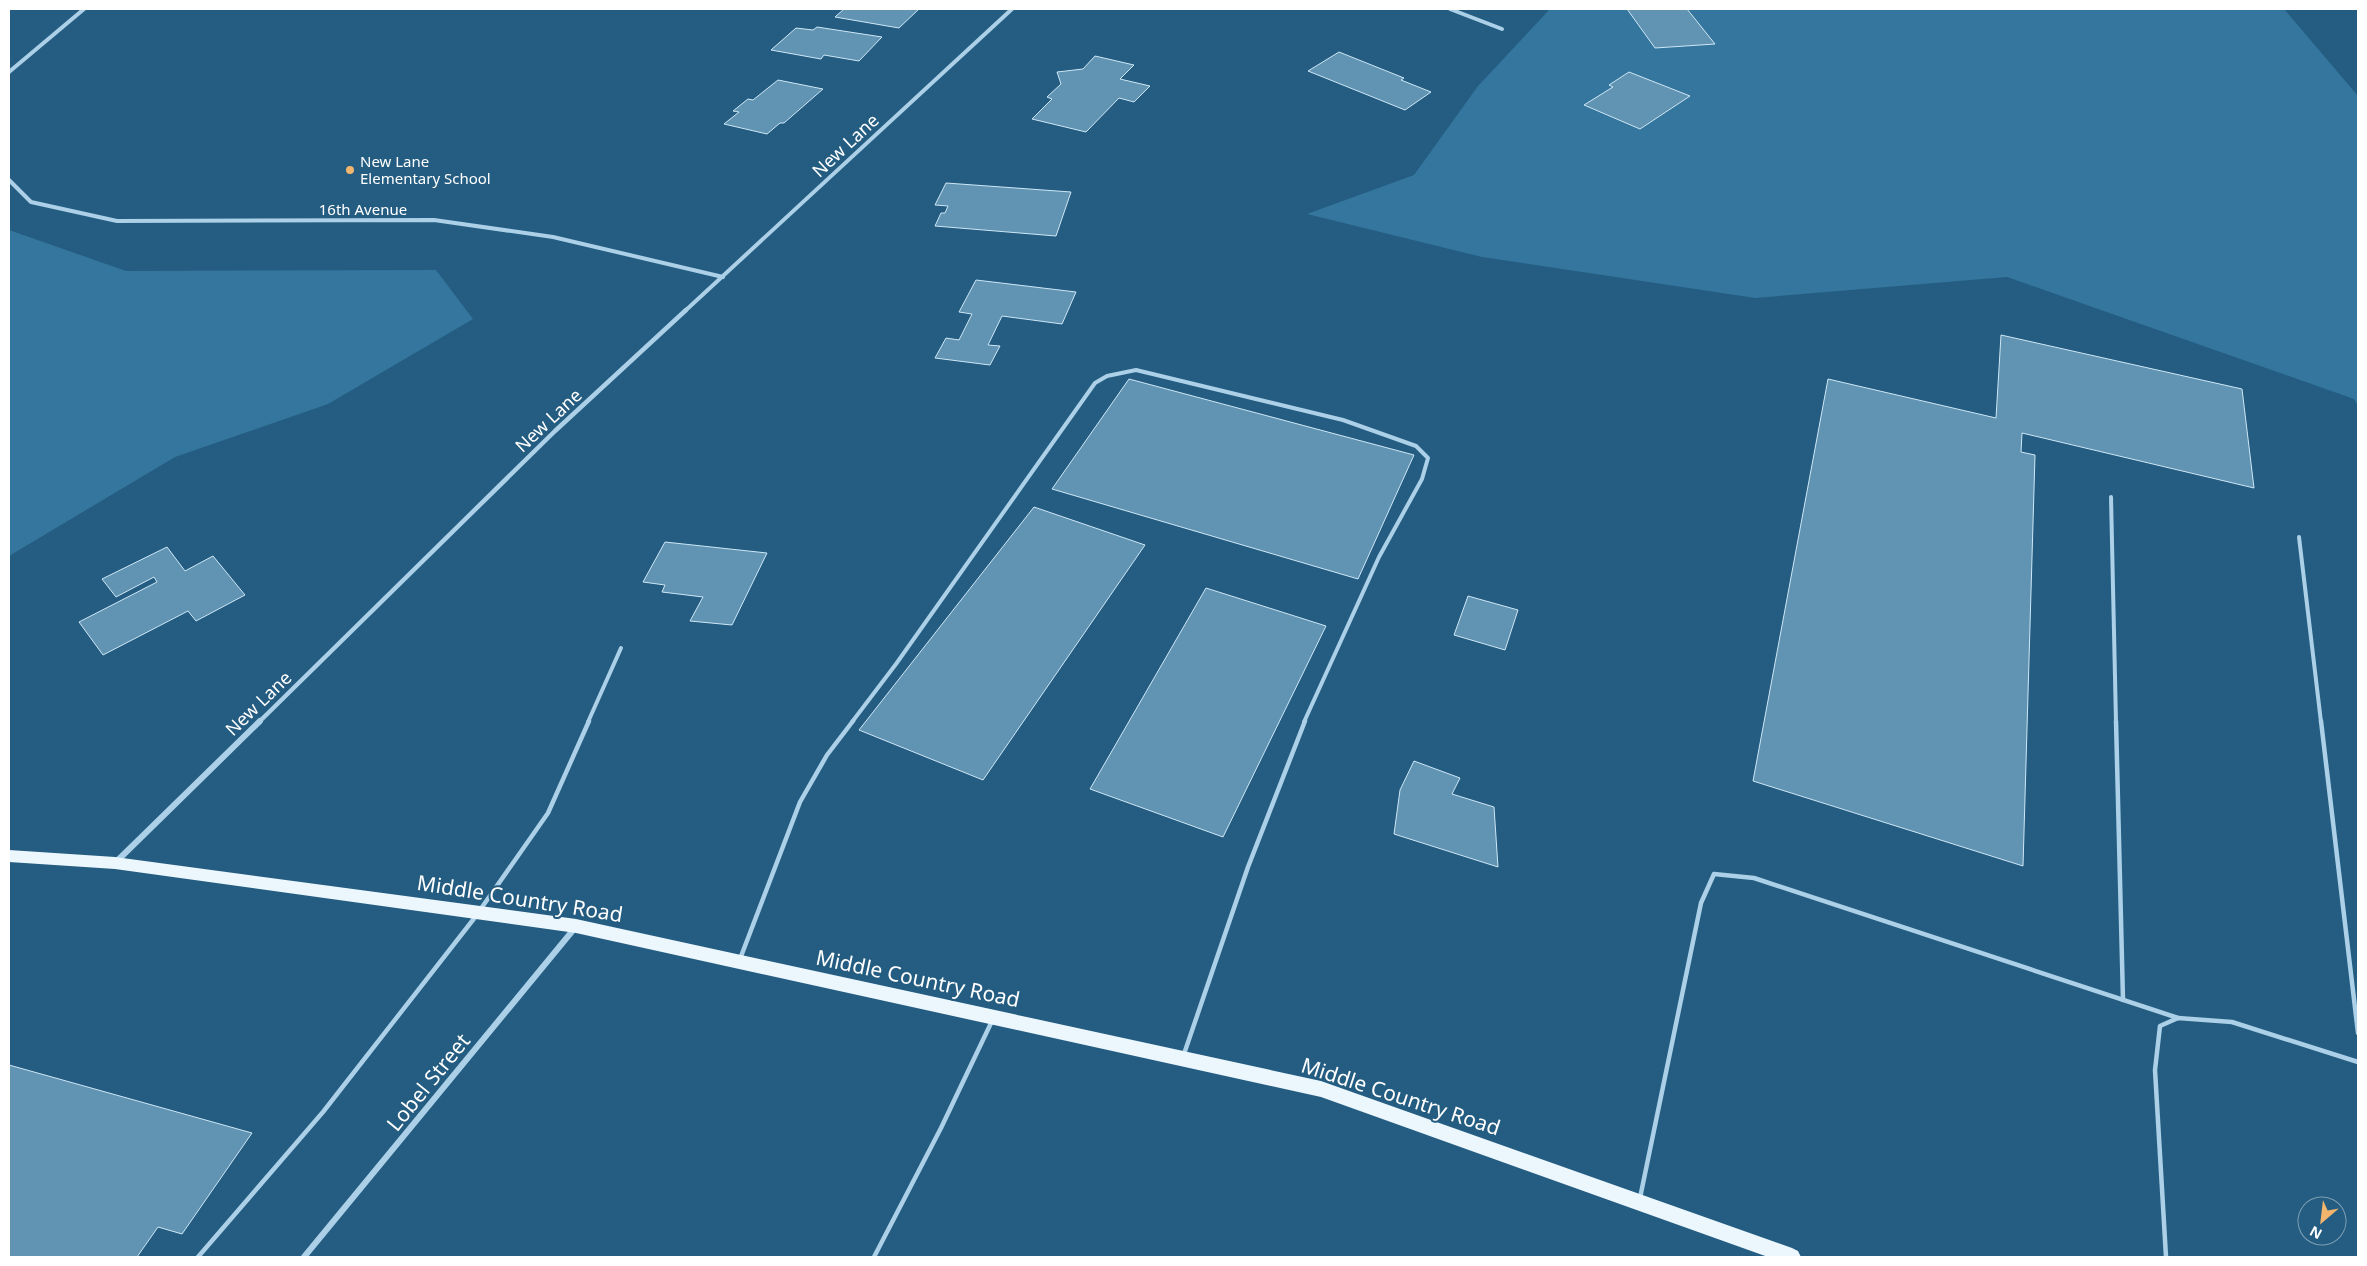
<svg xmlns="http://www.w3.org/2000/svg" width="2367" height="1266" font-family="'Noto Sans',sans-serif">
<rect width="100%" height="100%" fill="#245d81"/>
<g fill="#34769d">
<polygon points="1550,9 2284,9 2358,96 2358,406 2354,399 2007,277 1755,298 1482,257 1307,214 1414,175 1478,86"/>
<polygon points="9,230 126,271 436,270 473,319 328,404 175,457 9,556"/>
</g>
<g fill="#6194b3" stroke="#cee7f6">
<polygon points="844,9 919,9 899,28 835,17"/>
<polygon points="1627,9 1687,9 1715,44 1655,48"/>
<polygon points="817,27 882,37 859,61 824,55 821,59 771,50 796,28 813,30"/>
<polygon points="1339,52 1404,78 1401,80 1431,92 1405,110 1308,71"/>
<polygon points="1095,56 1134,65 1120,79 1150,86 1134,102 1119,98 1086,132 1032,119 1052,99 1047,97 1061,84 1057,72 1083,69"/>
<polygon points="1629,72 1690,96 1640,129 1584,105 1613,87 1609,85"/>
<polygon points="778,80 823,89 784,123 780,123 767,134 724,124 739,112 733,111 748,99 753,100"/>
<polygon points="946,183 1071,192 1056,236 935,226 941,213 945,213 948,206 935,205"/>
<polygon points="976,280 1076,292 1062,324 1002,316 988,345 1000,346 990,365 935,358 946,338 959,340 972,314 959,312"/>
<polygon points="2001,335 2242,389 2254,488 2022,433 2021,452 2035,455 2023,866 1753,781 1828,379 1996,418"/>
<polygon points="1129,379 1414,455 1358,579 1052,489"/>
<polygon points="1034,507 1145,545 983,780 859,730"/>
<polygon points="665,542 767,553 732,625 690,621 703,597 662,592 665,585 643,582"/>
<polygon points="167,547 185,571 213,556 245,595 196,621 188,611 103,655 79,622 157,582 154,577 116,597 102,579"/>
<polygon points="1206,588 1326,626 1223,837 1090,789"/>
<polygon points="1468,596 1518,610 1505,650 1454,635"/>
<polygon points="1414,761 1460,778 1452,794 1494,807 1498,867 1394,834 1400,790"/>
<polygon points="9,1065 252,1133 182,1234 158,1227 137,1257 9,1257"/>
</g>
<g fill="none" stroke-linecap="round" stroke-linejoin="round">
<g stroke="#abd0e7" stroke-width="4">
<polyline points="2111,497 2116,722"/>
<polyline points="2299,537 2321,722"/>
<polyline points="588,722 621,648"/>
<polyline points="852,722 896,664 1095,383 1107,376 1136,370 1343,420 1416,446 1428,458 1422,479 1379,557 1304,722"/>
</g>
<g stroke="#abd0e7" stroke-width="4.5">
<polyline points="2116,721 2123,1000"/>
<polyline points="2321,721 2358,1033"/>
<polyline points="480,910 548,813 589,721"/>
<polyline points="740,959 800,802 827,755 853,721"/>
<polyline points="1184,1054 1248,867 1305,721"/>
<polyline points="1640,1198 1701,903 1714,874 1754,878 2178,1018"/>
<polyline points="198,1257 323,1112 476,916"/>
<polyline points="874,1257 941,1128 992,1021"/>
<polyline points="2166,1257 2155,1070 2160,1026 2178,1018 2232,1022 2358,1062"/>
</g>
<g stroke="#abd0e7" stroke-width="4">
<polyline points="1450,9 1502,29"/>
<polyline points="9,72 84,9"/>
<polyline points="9,180 31,202 117,221 434,220 553,237 723,277"/>
<polyline points="685,311 1012,9"/>
</g>
<polyline stroke="#abd0e7" stroke-width="4.5" points="259,722 555,431 686,310"/>
<g stroke="#abd0e7" stroke-width="6">
<polyline points="117,861 260,721"/>
<polyline points="304,1257 574,929"/>
</g>
<polygon fill="#ecf6fd" fill-rule="evenodd" points="9,850 115,857 576,919 1321,1081 1792,1248 1798,1251 1801,1257 1768,1257 1321,1097 576,933 115,869 9,862"/>
</g>
<circle fill="#f2b56e" stroke="#245d81" stroke-width="2" cx="350" cy="170" r="5"/>
<g text-anchor="middle" dominant-baseline="central" stroke-width="4" stroke-linejoin="round" paint-order="stroke">
<g font-size="15" fill="#fff" stroke="#245d81" text-anchor="start">
<text x="360" y="161">New Lane<tspan x="360" dy="17">Elementary School</tspan></text>
</g>
<g font-size="15" fill="#fff" stroke="#245d81">
<text x="363" y="209">16th Avenue</text>
</g>
<g font-size="18" fill="#fff" stroke="#245d81">
<text transform="translate(845 145) rotate(-43)">New Lane</text>
<text transform="translate(548 420) rotate(-43)">New Lane</text>
<text transform="translate(258 703) rotate(-44)">New Lane</text>
</g>
<g font-size="21" fill="#fff" stroke="#245d81">
<text transform="translate(520 898) rotate(9)">Middle Country Road</text>
<text transform="translate(918 978) rotate(12)">Middle Country Road</text>
<text transform="translate(428 1082) rotate(-51)">Lobel Street</text>
<text transform="translate(1401 1096) rotate(18)">Middle Country Road</text>
</g>
</g>
<rect width="2367" height="1266" fill="none" stroke="#ffffff" stroke-width="20"/>
<g transform="translate(2322 1221) rotate(208)"><circle r="24" fill="#245d81" stroke="#7c9eb3"/>
<path d="M0-4L9 19L0 12L-9 19Z" fill="#f2b56e"/>
<text y="-8" font-size="14" font-weight="bold" text-anchor="middle" fill="#ffffff">N</text>
</g>
</svg>
